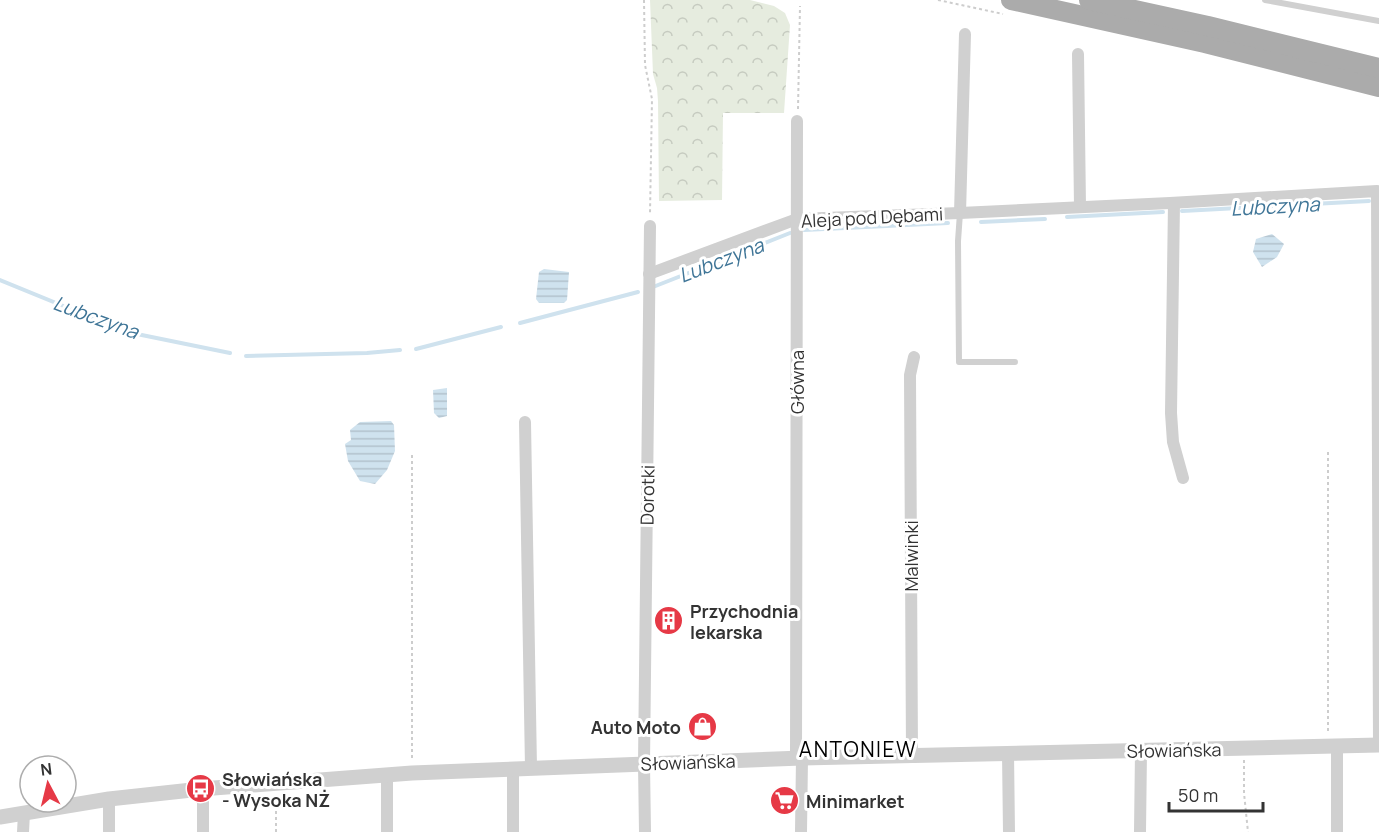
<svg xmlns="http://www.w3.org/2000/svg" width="1379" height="832" font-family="Manrope,sans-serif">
<defs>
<pattern id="forest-crowns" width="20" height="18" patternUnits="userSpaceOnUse" patternTransform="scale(1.5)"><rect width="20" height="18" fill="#e6ecdf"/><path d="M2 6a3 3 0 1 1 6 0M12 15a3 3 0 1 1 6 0" fill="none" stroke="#c6cbc0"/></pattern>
<pattern id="water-rules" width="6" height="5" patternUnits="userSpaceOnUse" patternTransform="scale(1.5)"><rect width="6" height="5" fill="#cfe2ee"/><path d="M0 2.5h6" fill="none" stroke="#b2c2cd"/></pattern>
</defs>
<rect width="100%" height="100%" fill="#fff"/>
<polygon fill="url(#forest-crowns)" points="650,0 750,0 774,6 785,13 790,25 784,113 723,113 722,200 659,201 658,101 657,88 653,74"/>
<g fill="url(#water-rules)">
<polygon points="1272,234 1284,244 1277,257 1262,267 1253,252 1256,239"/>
<polygon points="544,269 569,272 567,300 564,303 539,303 536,299 539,272"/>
<polygon points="447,388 447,416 439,418 434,413 433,390"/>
<polygon points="391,421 394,425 395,451 387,470 375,484 360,481 348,461 345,444 351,440 350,430 360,422"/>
</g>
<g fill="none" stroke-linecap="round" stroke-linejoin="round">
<g stroke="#cfe2ee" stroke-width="4">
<polyline points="1182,211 1369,201"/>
<polyline points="1067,217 1163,212"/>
<polyline points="981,222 1045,219"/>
<polyline points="804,230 948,223"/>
<polyline points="0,280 127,332 230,353"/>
<polyline points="653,287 790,233"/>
<polyline points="520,323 638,292"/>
<polyline points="416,349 501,327"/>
<polyline points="246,356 367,353 400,350"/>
</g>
<g stroke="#cdcdcd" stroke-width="2" stroke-dasharray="3 3" stroke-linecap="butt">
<polyline points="644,0 645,65 652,99 650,214"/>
<polyline points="938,0 1003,14"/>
<polyline points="798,109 800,6"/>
<polyline points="412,455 412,759"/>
<polyline points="1328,731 1328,451"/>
<polyline points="1244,760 1244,793 1248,832"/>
<polyline points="276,832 276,798"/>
</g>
<g stroke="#d0d0d0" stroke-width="6">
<polyline points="1265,0 1379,21"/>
<polyline points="960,213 958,241 959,362 1015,362"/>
</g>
<g stroke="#d0d0d0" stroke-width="12">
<polyline points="1078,54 1080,207"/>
<polyline points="1174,203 1171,413 1173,442 1183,478"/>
<polyline points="960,213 965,34"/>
<polyline points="649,274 797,219 960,213 1170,203 1377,191 1379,745"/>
<polyline points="525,422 531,768"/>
<polyline points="1008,753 1009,832"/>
<polyline points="912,755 910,375 914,357"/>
<polyline points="796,758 797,121"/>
<polyline points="203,789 203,832"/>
<polyline points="23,832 24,813"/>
<polyline points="109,832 109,799"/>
<polyline points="387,832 387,775"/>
<polyline points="513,832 513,769"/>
<polyline points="645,832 644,764 650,226"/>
<polyline points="801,832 802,758"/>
<polyline points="1140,832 1141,751"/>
<polyline points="1337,832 1337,746"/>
</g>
<polyline stroke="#d0d0d0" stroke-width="15" points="0,817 109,799 201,789 412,773 802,758 1379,745"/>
<g stroke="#ababab" stroke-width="20">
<polyline points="1011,0 1205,43 1379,87"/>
<polyline points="1089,0 1208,26 1379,68"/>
</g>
</g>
<defs>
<symbol id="building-disc" viewBox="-11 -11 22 22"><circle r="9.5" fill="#e63946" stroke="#fff"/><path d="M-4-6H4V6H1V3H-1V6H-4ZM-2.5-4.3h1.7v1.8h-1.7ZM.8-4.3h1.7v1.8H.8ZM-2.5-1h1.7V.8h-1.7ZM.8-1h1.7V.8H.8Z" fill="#fff"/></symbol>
<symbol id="shop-disc" viewBox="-11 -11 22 22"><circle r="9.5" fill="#e63946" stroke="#fff"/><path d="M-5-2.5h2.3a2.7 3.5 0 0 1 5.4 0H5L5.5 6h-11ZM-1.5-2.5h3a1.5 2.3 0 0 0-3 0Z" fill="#fff"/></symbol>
<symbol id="bus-disc" viewBox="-11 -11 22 22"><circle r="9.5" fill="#e63946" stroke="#fff"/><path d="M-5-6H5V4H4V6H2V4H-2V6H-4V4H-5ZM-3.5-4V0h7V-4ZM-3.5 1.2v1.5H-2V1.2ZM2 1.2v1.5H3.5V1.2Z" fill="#fff"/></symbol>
<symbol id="supermarket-disc" viewBox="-11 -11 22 22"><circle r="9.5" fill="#e63946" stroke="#fff"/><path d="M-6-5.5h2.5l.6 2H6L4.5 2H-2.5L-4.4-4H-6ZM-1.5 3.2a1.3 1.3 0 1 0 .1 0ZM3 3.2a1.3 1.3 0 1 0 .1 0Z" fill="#fff"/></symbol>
</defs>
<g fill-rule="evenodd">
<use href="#building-disc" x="652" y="604" width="33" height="33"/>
<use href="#shop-disc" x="686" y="710" width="33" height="33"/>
<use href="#bus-disc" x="184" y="772" width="33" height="33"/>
<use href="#supermarket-disc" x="768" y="784" width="33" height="33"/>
</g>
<g text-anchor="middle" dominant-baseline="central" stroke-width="6" stroke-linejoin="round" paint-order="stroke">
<g font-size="18" fill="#333" stroke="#fff">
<text transform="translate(872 217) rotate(-3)">Aleja pod Dębami</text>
<text transform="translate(797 382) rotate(-90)">Główna</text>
<text transform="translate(647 495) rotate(-89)">Dorotki</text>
<text transform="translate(911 556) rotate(-90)">Malwinki</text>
<text transform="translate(1174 750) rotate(-1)">Słowiańska</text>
<text transform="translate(688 762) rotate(-2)">Słowiańska</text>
</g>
<g font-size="18" font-weight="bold" fill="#333" stroke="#fff" text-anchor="start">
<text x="690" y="611">Przychodnia<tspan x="690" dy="21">lekarska</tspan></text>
<text x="681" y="727" text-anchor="end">Auto Moto</text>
<text x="222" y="779">Słowiańska<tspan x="222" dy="21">- Wysoka NŻ</tspan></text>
<text x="806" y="801">Minimarket</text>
</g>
<g font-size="20" font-style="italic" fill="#3f7597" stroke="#fff">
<text transform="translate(1275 206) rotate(-3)">Lubczyna</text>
<text transform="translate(721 260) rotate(-21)">Lubczyna</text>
<text transform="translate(96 317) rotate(20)">Lubczyna</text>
</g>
<g font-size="21" letter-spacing="1.5" fill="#000" stroke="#fff">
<text x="858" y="749">ANTONIEW</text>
</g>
</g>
<g transform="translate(48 784) rotate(353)"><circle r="28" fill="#ffffff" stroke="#adadad" stroke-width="1.5"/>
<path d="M0-4.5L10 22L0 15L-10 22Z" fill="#e63946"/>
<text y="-9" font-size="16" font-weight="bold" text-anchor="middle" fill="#333333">N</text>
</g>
<path d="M1169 802v9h94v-9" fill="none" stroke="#333333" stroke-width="3"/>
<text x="1178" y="802" font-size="18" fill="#333333" stroke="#ffffff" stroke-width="4.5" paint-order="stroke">50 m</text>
</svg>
